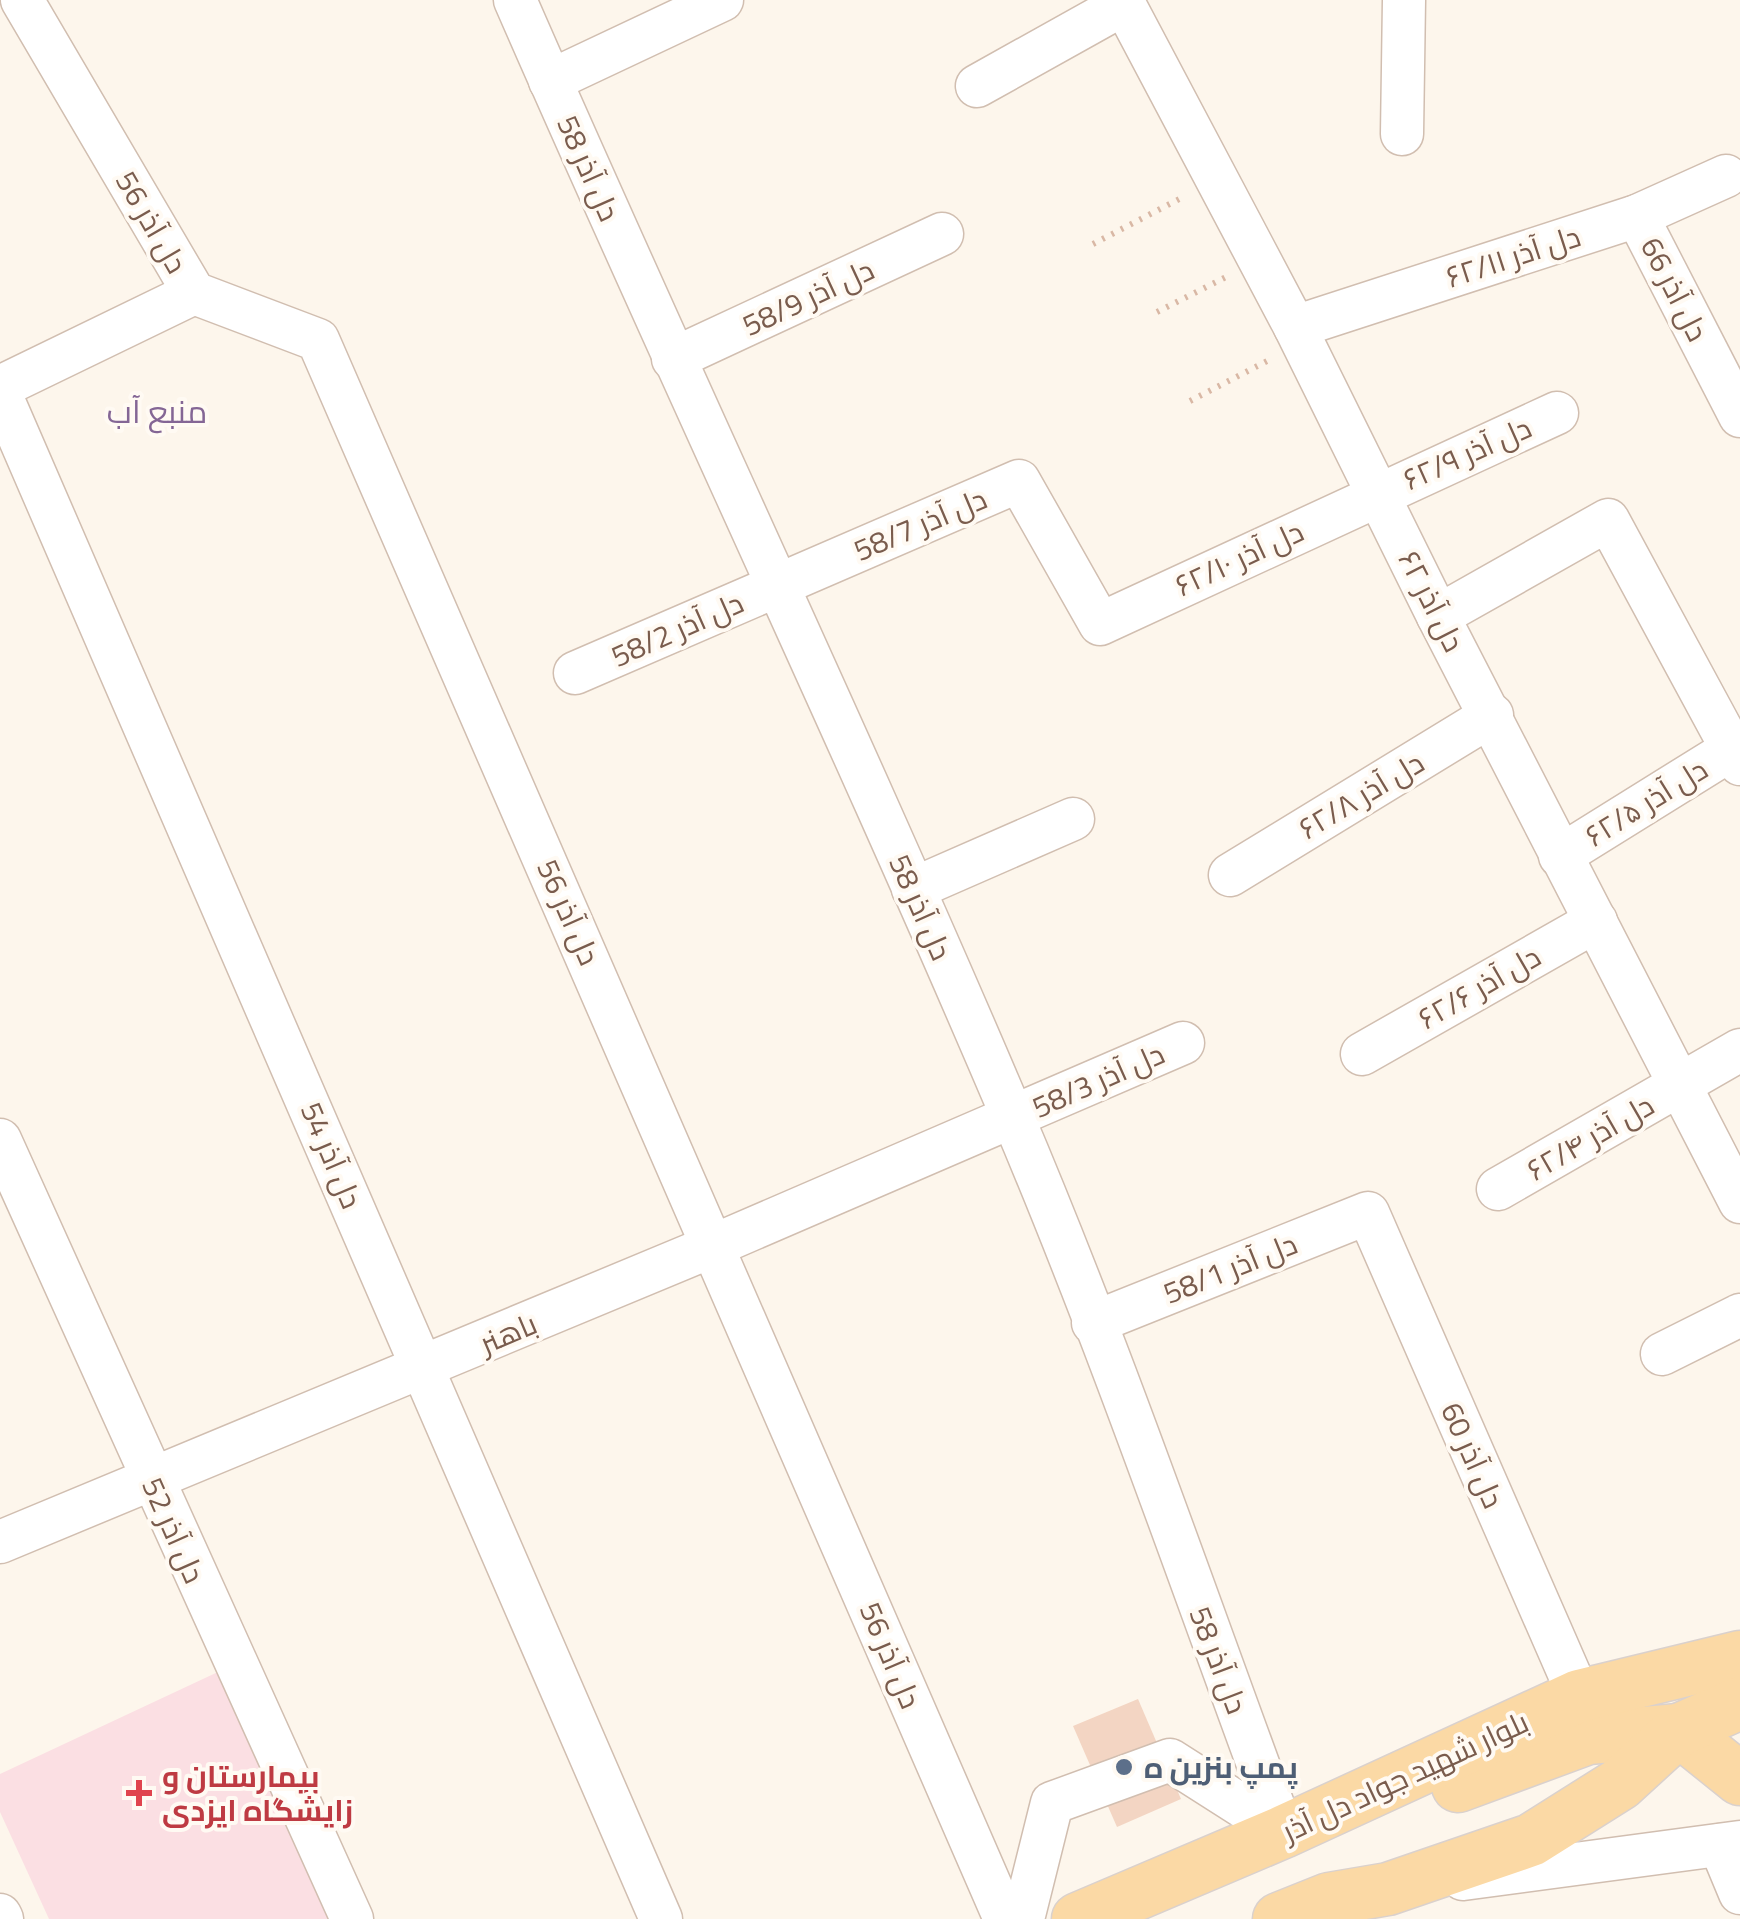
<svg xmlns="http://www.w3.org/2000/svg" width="1740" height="1919" font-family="'Titillium Web',Cairo,sans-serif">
<rect width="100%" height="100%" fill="#fdf6ec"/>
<polygon fill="#fbdfe3" points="220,1671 336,1919 49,1919 0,1812 0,1774"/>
<polygon fill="#f3d5c3" points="1138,1699 1181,1799 1117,1827 1073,1726"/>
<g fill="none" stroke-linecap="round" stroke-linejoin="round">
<defs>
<g id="minor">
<polyline points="22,0 194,293 318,340 1005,1919"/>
<path d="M515 0C677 372 852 739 1011 1113 1111 1348 1194 1592 1283 1832"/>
<polyline points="1122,0 1295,327 1438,616 1740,1202"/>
<polyline points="550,81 722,0"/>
<polyline points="977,86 1124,4"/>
<polyline points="1402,134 1404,0"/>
<polyline points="1637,216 1740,416"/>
<polyline points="1295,327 1637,216 1726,176"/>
<polyline points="673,359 942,234"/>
<polyline points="0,387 194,293"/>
<polyline points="0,393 661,1919"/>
<polyline points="1438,616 1608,520 1740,764"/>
<polyline points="575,673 1019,481 1100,624 1557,413"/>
<polyline points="1560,856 1732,749"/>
<polyline points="1230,875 1492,715"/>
<polyline points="913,889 1073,819"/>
<polyline points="1362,1054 1596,921"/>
<polyline points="0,1140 352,1919"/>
<polyline points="1498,1189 1740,1050"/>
<polyline points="1093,1323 1368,1213 1579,1696"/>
<polyline points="1662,1354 1740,1315"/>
<polyline points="0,1542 715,1245 1183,1043"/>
<polyline points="1720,1845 1740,1893"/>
<polyline points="1463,1879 1740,1842"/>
<polyline points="0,1915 2,1919"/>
<polyline points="1023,1919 1052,1803 1170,1760 1283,1832"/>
</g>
<g id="major">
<polyline points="1458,1786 1588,1738 1679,1730 1740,1779"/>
<polyline points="1078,1919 1283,1832 1579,1696 1740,1657"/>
<polyline points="1279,1919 1329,1899 1388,1889 1531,1840 1620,1784 1679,1730 1740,1703"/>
</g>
</defs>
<use href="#minor" stroke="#d1beb0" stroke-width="45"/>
<use href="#major" stroke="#dad1cd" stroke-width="55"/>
<g stroke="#d9b8a5" stroke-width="6" stroke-dasharray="2.5 8" stroke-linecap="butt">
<polyline points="1093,244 1185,196"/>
<polyline points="1157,312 1228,276"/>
<polyline points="1190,401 1271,359"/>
</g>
<use href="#minor" stroke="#fff" stroke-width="42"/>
<use href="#major" stroke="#fbd9a5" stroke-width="52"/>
</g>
<circle fill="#5c6f8a" stroke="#fffaf3" stroke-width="4" cx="1124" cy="1767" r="10"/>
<path fill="#e0444e" stroke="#fffaf3" stroke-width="4" d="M134 1778h10v10h10v10h-10v10h-10v-10h-10v-10h10z"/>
<g text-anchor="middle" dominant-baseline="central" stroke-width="8" stroke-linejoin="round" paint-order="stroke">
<g font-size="30" fill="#7a5c4d" stroke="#fffaf3">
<text transform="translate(589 168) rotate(66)">دل آذر 58</text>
<text transform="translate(152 222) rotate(60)">دل آذر 56</text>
<text transform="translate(1513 256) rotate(-18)">دل آذر ۶۲/۱۱</text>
<text transform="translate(1675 289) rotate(63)">دل آذر 66</text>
<text transform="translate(808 297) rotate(-25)">دل آذر 58/9</text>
<text transform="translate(1467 453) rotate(-24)">دل آذر ۶۲/۹</text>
<text transform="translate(920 524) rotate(-23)">دل آذر 58/7</text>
<text transform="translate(1239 558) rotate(-25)">دل آذر ۶۲/۱۰</text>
<text transform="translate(1432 601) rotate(63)">دل آذر ۶۲</text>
<text transform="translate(677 629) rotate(-24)">دل آذر 58/2</text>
<text transform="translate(1361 795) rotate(-31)">دل آذر ۶۲/۸</text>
<text transform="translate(1646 802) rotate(-32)">دل آذر ۶۲/۵</text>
<text transform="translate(921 907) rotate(66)">دل آذر 58</text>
<text transform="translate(569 912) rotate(66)">دل آذر 56</text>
<text transform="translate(1479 987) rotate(-30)">دل آذر ۶۲/۶</text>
<text transform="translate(1098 1080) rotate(-24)">دل آذر 58/3</text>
<text transform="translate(1590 1137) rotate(-30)">دل آذر ۶۲/۴</text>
<text transform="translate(332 1155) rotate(67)">دل آذر 54</text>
<text transform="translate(1230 1268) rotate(-22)">دل آذر 58/1</text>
<text transform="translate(508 1333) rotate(-23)">باهنر</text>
<text transform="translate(1473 1455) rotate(66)">دل آذر 60</text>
<text transform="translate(174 1530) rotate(66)">دل آذر 52</text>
<text transform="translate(891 1655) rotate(67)">دل آذر 56</text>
<text transform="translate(1219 1660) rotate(69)">دل آذر 58</text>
<text transform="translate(1405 1776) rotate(-25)">بلوار شهید جواد دل آذر</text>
</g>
<g font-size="30" font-weight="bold" fill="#4e5e75" stroke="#fffaf3" text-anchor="start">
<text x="1144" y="1767">پمپ بنزین ه</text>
</g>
<g font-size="30" font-weight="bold" fill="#be3a42" stroke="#fffaf3" text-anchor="start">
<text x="162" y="1776">بیمارستان و<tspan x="162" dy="34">زایشگاه ایزدی</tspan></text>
</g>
<g font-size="32" fill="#846695" stroke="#fffaf3">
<text x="157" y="411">منبع آب</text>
</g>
</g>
</svg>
